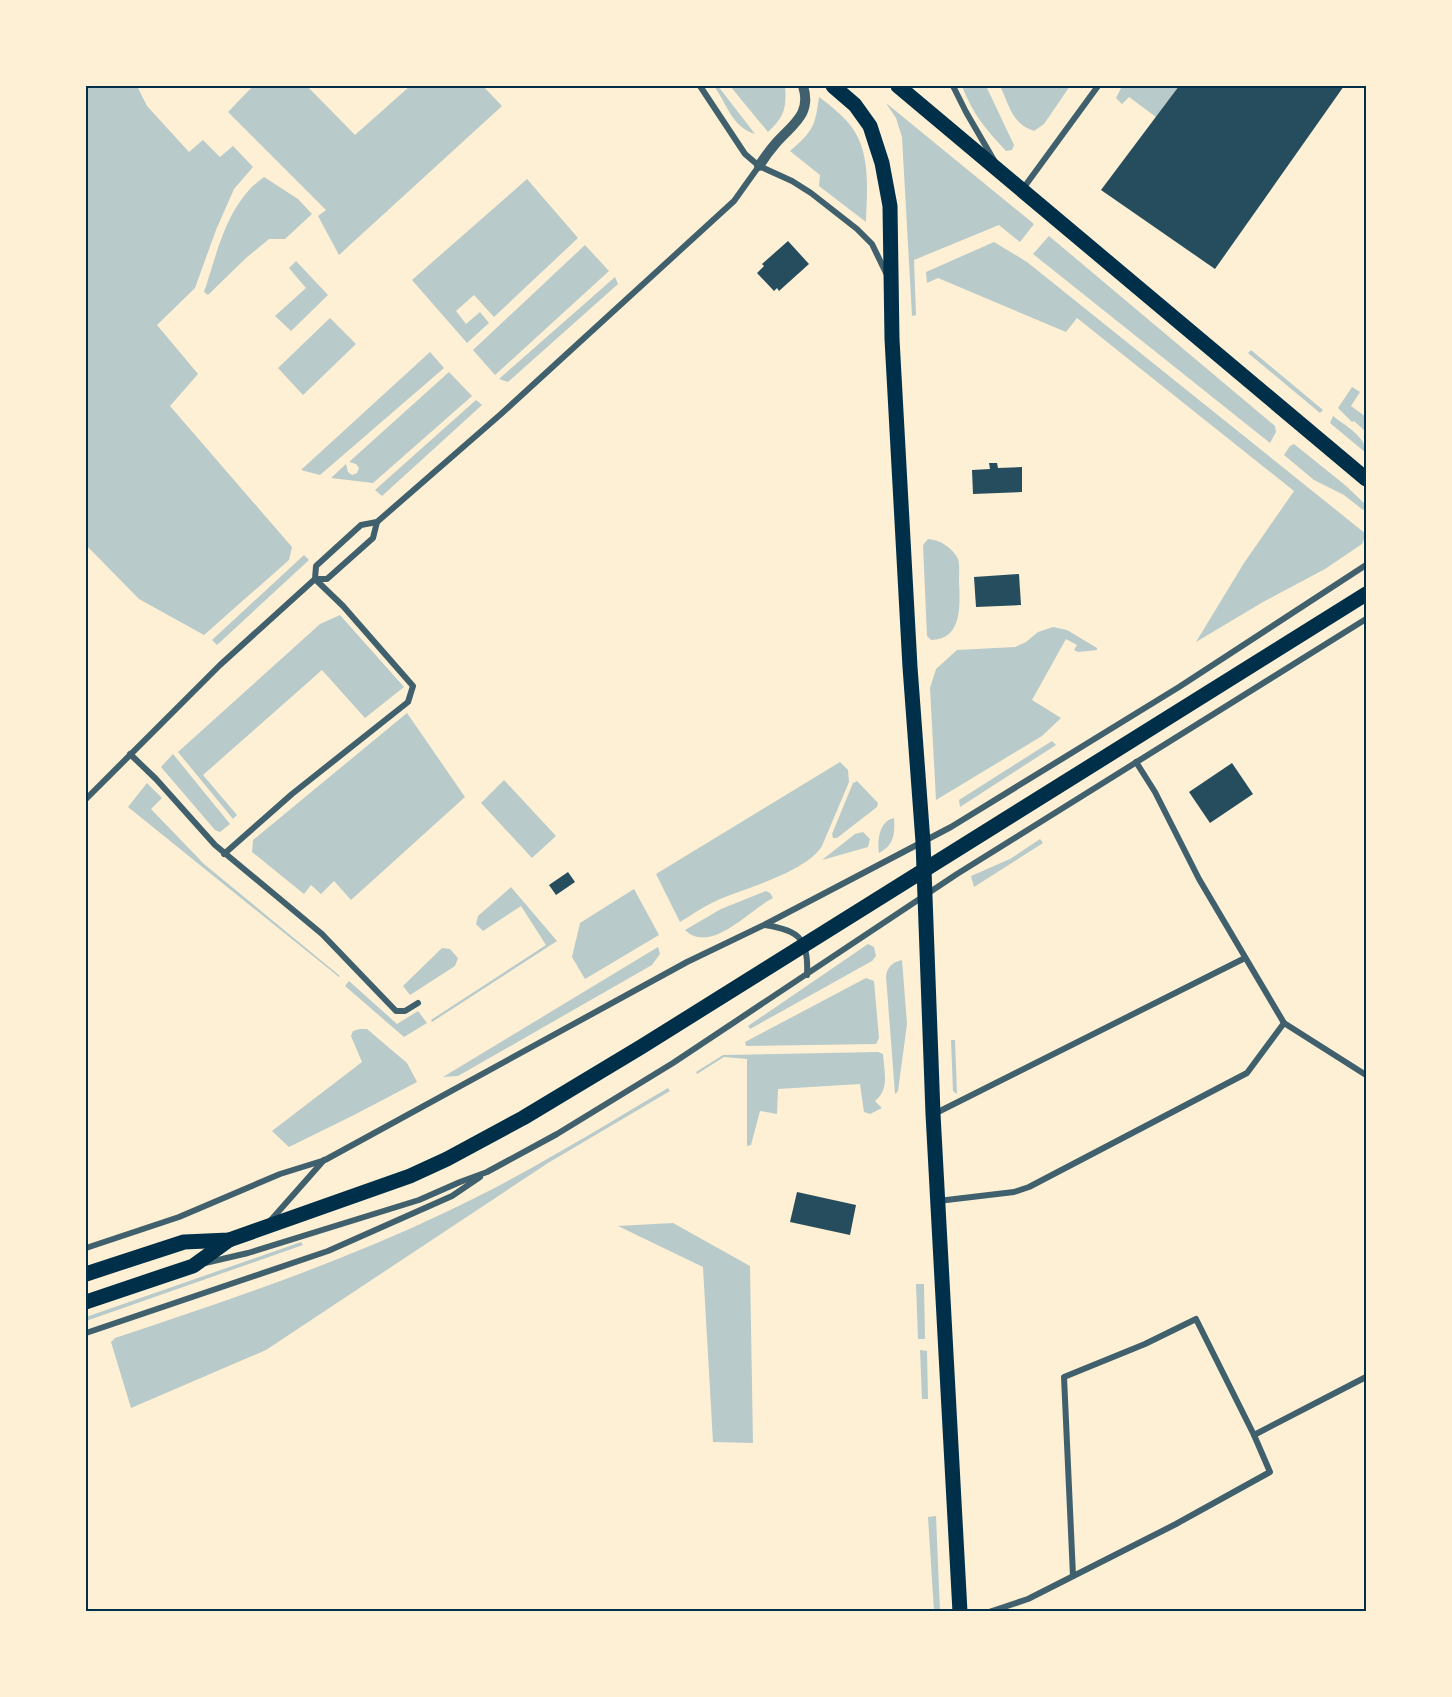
<svg xmlns="http://www.w3.org/2000/svg" width="1452" height="1697" font-family="Arial,sans-serif">
<rect width="100%" height="100%" fill="#fdf0d5"/>
<g fill="#b9caca">
<polygon points="86,86 137,86 147,106 189,152 203,140 220,157 233,146 253,167 234,189 216,230 195,288 157,325 198,374 170,406 292,547 289,560 204,635 139,599 86,545"/>
<polygon points="253,86 307,86 355,135 410,86 483,86 502,106 339,255 318,216 326,210 228,112"/>
<path d="M714 86H718L755 134C732 127 727 104 714 86Z"/>
<path d="M730 86H785C787 108 784 117 768 132Z"/>
<path d="M962 86H986L1014 145 1012 150 1006 151C984 127 974 116 962 86Z"/>
<path d="M1000 86H1070L1044 124 1034 131C1011 123 1010 106 1000 86Z"/>
<polygon points="1122,86 1179,86 1156,117 1129,97 1122,104 1116,98"/>
<path d="M819 97C831 106 845 117 853 129 871 155 867 193 866 222L819 186 820 175 790 151C813 131 815 127 819 97Z"/>
<polygon points="886,103 1034,224 1020,242 999,225 914,260 916,315 912,316 902,137 896,118"/>
<path d="M264 177 298 199 312 214 285 239H269L246 258 208 295 204 292C218 251 227 203 264 177Z"/>
<polygon points="527,179 578,238 494,317 474,295 456,311 466,324 480,312 489,323 467,343 412,280"/>
<polygon points="1049,236 1275,426 1276,432 1270,443 1033,254"/>
<polygon points="994,242 1027,262 1366,534 1362,544 1325,569 1263,602 1196,642 1244,563 1294,491 1077,318 1066,332 938,278 927,283 926,272"/>
<polygon points="585,245 609,271 495,375 473,350"/>
<polygon points="296,261 328,295 291,331 275,316 306,288 289,268"/>
<polygon points="615,277 618,284 508,382 499,379"/>
<polygon points="330,318 356,344 303,395 278,368"/>
<polygon points="1251,350 1323,410 1320,413 1248,353"/>
<polygon points="430,352 444,368 320,475 301,470"/>
<polygon points="449,372 472,396 373,483 331,478 346,464 348,472 352,475 357,473 359,468 356,464 349,462"/>
<polygon points="1352,387 1360,392 1351,406 1366,417 1366,432 1354,421 1352,422 1338,408"/>
<polygon points="476,400 482,405 382,496 375,490"/>
<path d="M1333 416C1344 425 1367 437 1366 453L1330 423Z"/>
<polygon points="1294,444 1345,485 1366,505 1366,507 1363,510 1344,495 1314,480 1284,455 1290,446"/>
<path d="M928 539C940 540 952 547 958 559 960 565 959 575 959 582 960 603 963 640 931 640L927 636 923 545Z"/>
<polygon points="304,555 309,560 217,645 212,640"/>
<polygon points="340,615 404,687 365,718 322,670 203,775 237,815 233,819 178,752 320,624"/>
<polygon points="1053,627 1067,630 1097,648 1097,650 1078,652 1074,650 1077,645 1066,639 1032,700 1061,718 1042,736 936,800 930,688 936,669 957,650 1015,647 1026,642 1038,632"/>
<polygon points="407,713 465,797 351,900 334,881 321,894 311,885 304,894 252,852 253,840"/>
<polygon points="1052,741 1056,745 960,807 959,800"/>
<polygon points="173,754 230,824 220,832 215,830 161,767"/>
<path d="M840 762 848 770 849 782 822 846C807 871 747 888 720 899 706 905 693 914 680 922L656 874Z"/>
<polygon points="504,780 556,836 532,858 481,803"/>
<polygon points="857,781 878,803 877,807 837,838 833,838 832,834 853,783"/>
<polygon points="147,783 162,798 151,809 204,864 340,976 339,977 128,807"/>
<path d="M894 818C895 834 894 845 879 853 877 841 879 821 894 818Z"/>
<polygon points="863,832 870,839 868,847 822,860 855,834"/>
<polygon points="1040,839 1043,843 974,887 971,876 1010,859"/>
<polygon points="511,887 557,941 432,1022 431,1020 546,945 521,906 483,931 476,924 478,916"/>
<polygon points="634,889 659,935 585,979 572,957 580,923"/>
<path d="M766 891 770 893 773 898C749 910 711 955 685 930L721 909Z"/>
<polygon points="868,944 874,947 876,956 872,961 750,1029 748,1026"/>
<polygon points="658,947 660,954 652,965 458,1076 443,1077"/>
<polygon points="442,948 450,949 458,958 455,966 410,995 403,986"/>
<path d="M902 960 907 1024 898 1091 895 1094 886 976C887 967 893 962 902 960Z"/>
<polygon points="866,978 874,981 879,1038 876,1044 746,1046 745,1042"/>
<polygon points="349,981 397,1024 418,1011 427,1023 404,1037 345,986"/>
<polygon points="360,1029 367,1029 407,1063 417,1082 354,1115 289,1147 272,1131 362,1062 351,1036 353,1031"/>
<polygon points="951,1040 955,1040 957,1094 953,1091"/>
<path d="M878 1052 883 1054C884 1071 890 1089 875 1101L882 1108 870 1114 864 1112 860 1084 778 1089 777 1114 760 1111 751 1145 747 1146V1059L724 1057 697 1074 696 1072 723 1055Z"/>
<path d="M668 1088 670 1091 548 1163 266 1350 131 1408 111 1342 115 1338C227 1301 339 1263 446 1212 523 1176 595 1131 668 1088Z"/>
<polygon points="673,1223 750,1266 753,1443 713,1442 703,1267 618,1226"/>
<polygon points="301,1242 303,1245 86,1321 86,1317"/>
<polygon points="916,1284 924,1284 925,1339 918,1339"/>
<polygon points="920,1350 927,1351 928,1399 922,1399"/>
<polygon points="936,1516 940,1611 934,1611 928,1517"/>
</g>
<g fill="#264d5e">
<polygon points="1179,86 1344,86 1215,269 1101,190"/>
<polygon points="788,241 809,264 779,291 777,288 774,291 757,273 764,266 762,264"/>
<polygon points="989,463 997,463 998,468 1022,467 1022,492 973,494 972,470 990,469"/>
<polygon points="1019,574 1021,605 976,607 974,577"/>
<polygon points="1232,763 1253,794 1210,823 1189,792"/>
<polygon points="568,872 575,882 556,895 549,885"/>
<polygon points="797,1192 856,1205 850,1235 790,1222"/>
</g>
<g fill="none" stroke-linecap="round" stroke-linejoin="round">
<g stroke="#3f606c" stroke-width="6">
<polyline points="700,86 745,154 759,166 792,181 811,193 857,229 872,244 887,275"/>
<polyline points="953,86 966,112 995,162"/>
<polyline points="1022,190 1098,86"/>
<polyline points="316,579 327,579 373,538 377,522"/>
<polyline points="130,754 156,779 215,845 322,934 396,1011 405,1011 418,1003"/>
<polyline points="1136,762 1155,792 1199,879 1284,1023 1366,1075"/>
<polyline points="86,799 220,665 315,579 316,566 361,525 377,522 501,414 734,201 759,166"/>
<polyline points="224,854 292,794 408,702 413,686 343,606 315,579"/>
<path d="M765 925C799 930 809 939 807 975"/>
<polyline points="934,1114 1245,958"/>
<polyline points="938,1201 1014,1192 1029,1187 1247,1073 1284,1023"/>
<polyline points="271,1220 324,1160"/>
<polyline points="86,1248 179,1217 280,1174 325,1160 687,962 764,925 951,827 1179,687 1366,565"/>
<polyline points="205,1263 248,1253 419,1200 460,1182 487,1172 557,1134 673,1063 957,874 1366,619"/>
<polyline points="86,1333 328,1251 452,1196 480,1177"/>
<polyline points="1073,1576 1064,1377 1145,1344 1196,1319 1254,1435"/>
<polyline points="989,1612 1028,1599 1176,1524 1270,1472 1254,1435 1366,1377"/>
</g>
<path stroke="#3f606c" stroke-width="10" d="M759 166C764 158 770 150 776 143 793 124 812 114 803 86"/>
<g stroke="#003049" stroke-width="15">
<polyline points="833,86 855,105 870,126 882,163 890,206 892,339 910,667 923,842 933,1114 960,1612"/>
<polyline points="898,86 1366,479"/>
<polyline points="86,1274 184,1242 229,1240 410,1176 447,1159 523,1118 641,1047 1366,594"/>
<polyline points="86,1302 193,1266 229,1240"/>
</g>
</g>
<rect width="1452" height="1697" fill="none" stroke="#fdf0d5" stroke-width="174"/>
<rect x="87" y="87" width="1278" height="1523" fill="none" stroke="#003049" stroke-width="2"/>
</svg>
